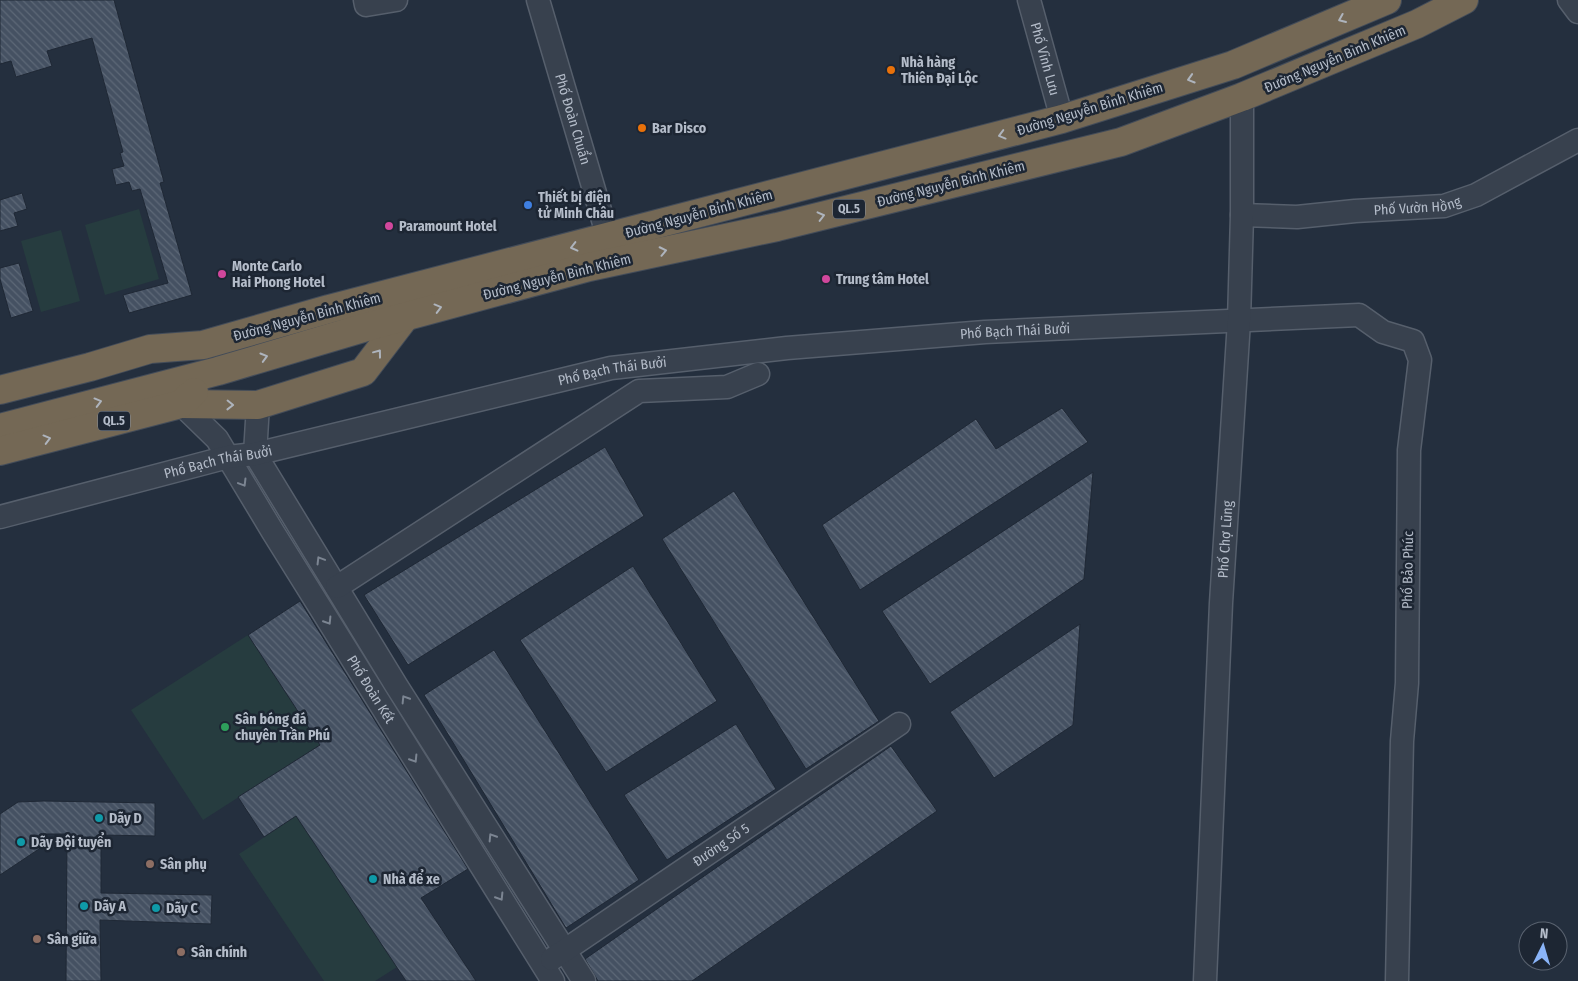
<svg xmlns="http://www.w3.org/2000/svg" width="1578" height="981" font-family="'Fira Sans Condensed',sans-serif">
<defs>
<pattern id="building-back-hatch" width="6" height="6" patternUnits="userSpaceOnUse" patternTransform="scale(1.25)"><rect width="6" height="6" fill="#455162"/><path d="M-1 5l2 2M0 0l6 6M5-1l2 2" fill="none" stroke="#5d6877"/></pattern>
</defs>
<rect width="100%" height="100%" fill="#242f3e"/>
<g fill="#263c3f">
<polygon points="139,209 159,279 105,295 85,225"/>
<polygon points="61,230 80,301 41,312 21,241"/>
<polygon points="248,635 320,745 203,820 131,710"/>
<polygon points="296,816 397,967 375,981 324,981 239,854"/>
</g>
<g fill="url(#building-back-hatch)" stroke="#1f2835">
<polygon points="0,0 114,0 164,182 160,183 192,295 129,313 123,295 168,283 140,189 132,191 129,182 116,185 112,169 124,166 120,153 123,152 92,38 47,51 52,66 16,77 11,61 0,64"/>
<polygon points="22,193 27,209 14,213 18,226 0,231 0,200"/>
<polygon points="19,263 33,311 11,318 0,279 0,268"/>
<polygon points="1062,408 1088,442 860,590 822,525 976,419 996,449"/>
<polygon points="605,447 644,516 408,665 364,595"/>
<polygon points="1093,472 1084,579 930,684 882,611"/>
<polygon points="734,491 879,721 806,769 662,539"/>
<polygon points="633,566 717,701 606,772 520,640"/>
<polygon points="300,601 468,869 421,898 476,981 406,981 296,816 264,837 238,797 320,745 248,635"/>
<polygon points="1080,624 1073,725 994,778 950,712"/>
<polygon points="494,650 639,880 566,928 424,695"/>
<polygon points="736,724 776,789 667,860 624,795"/>
<polygon points="891,746 937,811 692,981 598,981 585,959"/>
<polygon points="44,801 155,803 155,836 101,835 101,893 212,895 211,924 100,920 101,981 66,981 67,834 43,834 39,849 0,875 0,814 18,802"/>
</g>
<g fill="none" stroke-linecap="round" stroke-linejoin="round">
<defs>
<g id="minor">
<polyline points="365,0 366,5 396,0"/>
<path id="s1" d="M538 0 605 227 609 238"/>
<path id="s2" d="M1029 0 1062 119"/>
<polyline points="1569,0 1578,12"/>
<path id="s3" d="M1242 215 1297 217 1355 211 1444 206 1476 195 1578 140"/>
<path id="s4" d="M181 404 217 439 273 532 553 981"/>
<polyline points="258,405 255,454 396,685 584,981"/>
<path id="s5" d="M0 517 228 457 255 454 611 368 787 348 985 332 1359 315 1383 332 1413 341 1420 360 1409 450 1407 683 1402 741 1397 981"/>
<polyline points="337,587 639,391 727,387 758,374"/>
<path id="s6" d="M552 959 899 724"/>
<path id="s7" d="M1205 981 1221 603 1239 321 1242 215V97"/>
</g>
<g id="highway">
<polyline points="0,390 90,367 150,349 203,345 329,309 1062,119 1233,65 1387,0"/>
<polyline points="181,404 258,405 363,372 405,317"/>
<polyline points="0,428 218,371 363,328 589,267 777,227 1121,142 1242,97 1417,24 1464,0"/>
<polyline points="0,451 181,404 194,392"/>
</g>
</defs>
<use href="#minor" stroke="#565f6c" stroke-width="25"/>
<use href="#highway" stroke="#434c59" stroke-width="30"/>
<use href="#minor" stroke="#38414e" stroke-width="22"/>
<use href="#highway" stroke="#746855" stroke-width="28"/>
</g>
<defs><path id="oneway-chevron" d="M-2-3.5L2.5 0L-2 3.5" fill="none" stroke-width="1.6" stroke-linecap="round" stroke-linejoin="round" transform="scale(1.25)"/></defs>
<g stroke="#aeb4bd">
<use href="#oneway-chevron" transform="translate(1342 19) rotate(157)"/>
<use href="#oneway-chevron" transform="translate(1191 79) rotate(163)"/>
<use href="#oneway-chevron" transform="translate(1002 135) rotate(165)"/>
<use href="#oneway-chevron" transform="translate(821 216) rotate(-14)"/>
<use href="#oneway-chevron" transform="translate(574 247) rotate(166)"/>
<use href="#oneway-chevron" transform="translate(663 251) rotate(-12)"/>
<use href="#oneway-chevron" transform="translate(438 308) rotate(-15)"/>
<use href="#oneway-chevron" transform="translate(378 353) rotate(-53)"/>
<use href="#oneway-chevron" transform="translate(264 357) rotate(-16)"/>
<use href="#oneway-chevron" transform="translate(98 402) rotate(-15)"/>
<use href="#oneway-chevron" transform="translate(230 405) rotate(1)"/>
<use href="#oneway-chevron" transform="translate(47 439) rotate(-15)"/>
</g>
<g stroke="#7c8592">
<use href="#oneway-chevron" transform="translate(243 483) rotate(59)"/>
<use href="#oneway-chevron" transform="translate(320 560) rotate(-121)"/>
<use href="#oneway-chevron" transform="translate(328 621) rotate(58)"/>
<use href="#oneway-chevron" transform="translate(405 699) rotate(-122)"/>
<use href="#oneway-chevron" transform="translate(414 759) rotate(58)"/>
<use href="#oneway-chevron" transform="translate(492 837) rotate(-122)"/>
<use href="#oneway-chevron" transform="translate(500 897) rotate(58)"/>
</g>
<g fill="#e8710a" stroke="#1d2633" stroke-width="2">
<circle cx="891" cy="70" r="5"/>
<circle cx="642" cy="128" r="5"/>
</g>
<circle fill="#3f7fe0" stroke="#1d2633" stroke-width="2" cx="528" cy="205" r="5"/>
<g fill="#d1479c" stroke="#1d2633" stroke-width="2">
<circle cx="389" cy="226" r="5"/>
<circle cx="222" cy="274" r="5"/>
<circle cx="826" cy="279" r="5"/>
</g>
<circle fill="#2e9e5b" stroke="#1d2633" stroke-width="2" cx="225" cy="727" r="5"/>
<g fill="#0f9aa8" stroke="#1d2633" stroke-width="2">
<circle cx="99" cy="818" r="5"/>
<circle cx="21" cy="842" r="5"/>
<circle cx="373" cy="879" r="5"/>
<circle cx="84" cy="906" r="5"/>
<circle cx="156" cy="908" r="5"/>
</g>
<g fill="#8d6e63" stroke="#1d2633" stroke-width="2">
<circle cx="150" cy="864" r="5"/>
<circle cx="37" cy="939" r="5"/>
<circle cx="181" cy="952" r="5"/>
</g>
<g text-anchor="middle" dominant-baseline="central" stroke-width="5" stroke-linejoin="round" paint-order="stroke">
<g fill="#1d2633" stroke="#878f9c" stroke-width="1">
<rect x="833" y="199.5" width="32" height="19" rx="4"/>
<rect x="98" y="411.5" width="32" height="19" rx="4"/>
</g>
<g font-size="12" font-weight="bold" fill="#b4bcc9">
<text x="849" y="209">QL.5</text>
<text x="114" y="421">QL.5</text>
</g>
<g font-size="14" fill="#b4bcc9" stroke="#1d2633">
<text stroke="none"><textPath href="#s2" startOffset="61">Phố Vĩnh Lưu</textPath></text>
<text transform="translate(1335 59) rotate(-23)">Đường Nguyễn Bình Khiêm</text>
<text transform="translate(1090 109) rotate(-17)">Đường Nguyễn Bỉnh Khiêm</text>
<text stroke="none"><textPath href="#s1" startOffset="124">Phố Đoàn Chuẩn</textPath></text>
<text transform="translate(951 184) rotate(-14)">Đường Nguyễn Bình Khiêm</text>
<text stroke="none"><textPath href="#s3" startOffset="176">Phố Vườn Hồng</textPath></text>
<text transform="translate(699 214) rotate(-15)">Đường Nguyễn Bỉnh Khiêm</text>
<text transform="translate(557 277) rotate(-14)">Đường Nguyễn Bình Khiêm</text>
<text transform="translate(307 317) rotate(-15)">Đường Nguyễn Bỉnh Khiêm</text>
<text stroke="none"><textPath href="#s5" startOffset="1035">Phố Bạch Thái Bưởi</textPath></text>
<text stroke="none"><textPath href="#s5" startOffset="630">Phố Bạch Thái Bưởi</textPath></text>
<text stroke="none"><textPath href="#s5" startOffset="225">Phố Bạch Thái Bưởi</textPath></text>
<text stroke="none"><textPath href="#s7" startOffset="442">Phố Chợ Lũng</textPath></text>
<text transform="translate(1408 570) rotate(-89)">Phố Bảo Phúc</text>
<text stroke="none"><textPath href="#s4" startOffset="344">Phố Đoàn Kết</textPath></text>
<text stroke="none"><textPath href="#s6" startOffset="204">Đường Số 5</textPath></text>
</g>
<g font-size="14" font-weight="bold" fill="#b4bcc9" stroke="#1d2633" text-anchor="start">
<text x="901" y="62">Nhà hàng<tspan x="901" dy="16">Thiên Đại Lộc</tspan></text>
<text x="652" y="128">Bar Disco</text>
<text x="538" y="197">Thiết bị điện<tspan x="538" dy="16">tử Minh Châu</tspan></text>
<text x="399" y="226">Paramount Hotel</text>
<text x="232" y="266">Monte Carlo<tspan x="232" dy="16">Hai Phong Hotel</tspan></text>
<text x="836" y="279">Trung tâm Hotel</text>
<text x="235" y="719">Sân bóng đá<tspan x="235" dy="16">chuyên Trần Phú</tspan></text>
<text x="109" y="818">Dãy D</text>
<text x="31" y="842">Dãy Đội tuyển</text>
<text x="160" y="864">Sân phụ</text>
<text x="383" y="879">Nhà để xe</text>
<text x="94" y="906">Dãy A</text>
<text x="166" y="908">Dãy C</text>
<text x="47" y="939">Sân giữa</text>
<text x="191" y="952">Sân chính</text>
</g>
</g>
<g transform="translate(1543 946) rotate(5)"><circle r="24" fill="#1d2633" stroke="#59626f"/>
<path d="M0-4L9 19L0 12L-9 19Z" fill="#8ab4f8"/>
<text y="-8" font-size="14" font-weight="bold" text-anchor="middle" fill="#b4bcc9">N</text>
</g>
</svg>
